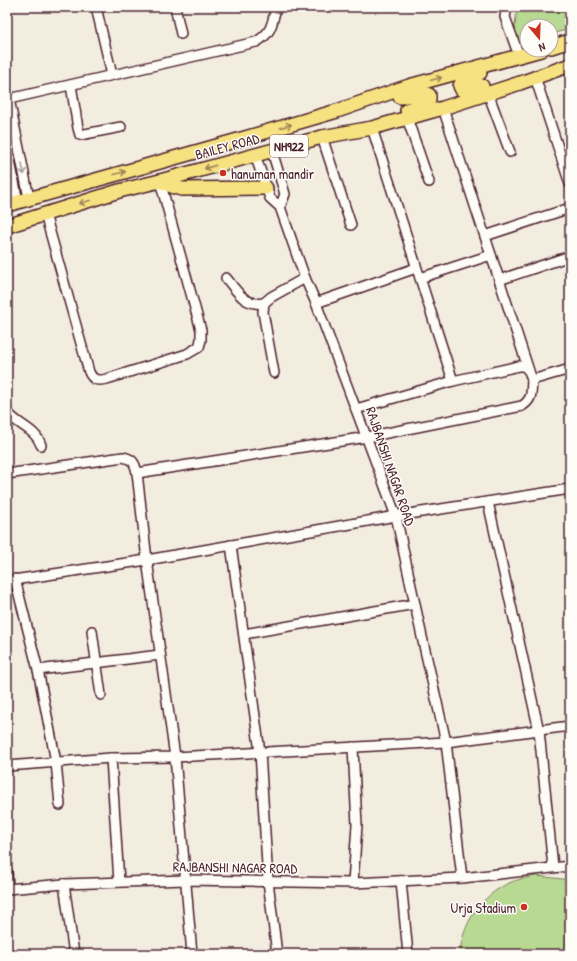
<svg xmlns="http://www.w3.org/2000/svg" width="577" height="961" font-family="'Patrick Hand',sans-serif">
<rect width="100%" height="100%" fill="#f3ede0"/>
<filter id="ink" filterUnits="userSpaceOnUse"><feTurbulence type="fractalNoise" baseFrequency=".025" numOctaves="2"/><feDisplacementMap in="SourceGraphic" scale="8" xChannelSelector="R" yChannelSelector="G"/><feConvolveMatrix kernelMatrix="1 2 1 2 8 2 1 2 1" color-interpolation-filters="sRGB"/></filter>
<g filter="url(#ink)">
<g fill="#b8d992" stroke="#817c5e">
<polygon points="517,7 570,7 570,29 551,34 551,26 527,26 527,42 513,46"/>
<path d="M536 876 563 879 570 882V954H460C462 923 481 896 509 883 517 879 527 878 536 876Z"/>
</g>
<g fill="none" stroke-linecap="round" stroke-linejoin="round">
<defs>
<g id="minor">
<polyline points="96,7 112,75"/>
<polyline points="175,7 181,34"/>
<polyline points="507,7 505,17 519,56"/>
<polyline points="535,77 570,184"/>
<polyline points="71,85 78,128 80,135 121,127"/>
<polyline points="7,89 29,198"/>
<polyline points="488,93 510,152"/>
<path d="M9 99 256 42C272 33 272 24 276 7"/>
<polyline points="407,118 429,182"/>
<polyline points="372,128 453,381"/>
<polyline points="322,137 351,225"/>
<polyline points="7,145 18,202"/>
<polyline points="272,151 285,194 280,207"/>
<polyline points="255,155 270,198 280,207 305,278 316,303 396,516 422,637 446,742 462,878"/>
<path d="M45 214 89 372C93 381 98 381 107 379L187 354 199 347 201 340V330L160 181"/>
<polyline points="485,236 570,208"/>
<path d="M226 278C238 292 244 306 264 303"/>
<polyline points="420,278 491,255"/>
<polyline points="499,280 570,256"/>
<polyline points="316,303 416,268"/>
<polyline points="274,373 263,312 264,303 271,297 305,278"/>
<polyline points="532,380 570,369"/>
<polyline points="356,409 453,381 519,366 524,366 528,370"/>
<path d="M7 412C17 425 36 429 41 445"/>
<polyline points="137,473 147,560 175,757 192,954"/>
<path d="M7 474 123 457C133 459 135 463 137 473L367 437 522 406C533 399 531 392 532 380L443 108"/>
<polyline points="488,502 539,731 553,867"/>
<polyline points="231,545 260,752 268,881 277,954"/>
<polyline points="15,579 38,670 56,762 60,805"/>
<polyline points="7,581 147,560 396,516 570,489"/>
<polyline points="92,631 101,695"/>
<polyline points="244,634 415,604"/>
<polyline points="38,670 160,655"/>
<polyline points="111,758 119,882"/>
<polyline points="7,766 111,758 175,757 446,742 570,726"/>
<polyline points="7,872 8,889"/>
<polyline points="401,881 408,954"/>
<polyline points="353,883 357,825 353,747"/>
<polyline points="64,884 74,954"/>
<polyline points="7,889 64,884 186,880 353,883 462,878 570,866"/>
</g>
<g id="highway">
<polyline points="551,47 570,41"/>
<polyline points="480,73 462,82 460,86 462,90 466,91 482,86"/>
<polyline points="400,97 422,93 425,93 429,95 429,100 422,105 407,110"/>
<polyline points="160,181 174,187 182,189 266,188"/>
<polyline points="7,205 231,142 337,111 409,86 541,50"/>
<polyline points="7,226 119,191 160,181 322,137 372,128 443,108 520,83 570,65"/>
</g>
</defs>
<use href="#minor" stroke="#4a1f2b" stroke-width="12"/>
<use href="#highway" stroke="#4a1f2b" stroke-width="16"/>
<use href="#minor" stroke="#fdfcf7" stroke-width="9"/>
<use href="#highway" stroke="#f6e281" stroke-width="13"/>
</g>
<defs><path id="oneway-shaft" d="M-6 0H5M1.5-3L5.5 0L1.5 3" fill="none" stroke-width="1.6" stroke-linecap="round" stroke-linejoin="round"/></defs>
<g stroke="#a08056">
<use href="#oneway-shaft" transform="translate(436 79) rotate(-15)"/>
<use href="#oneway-shaft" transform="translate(286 126) rotate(-17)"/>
<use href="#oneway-shaft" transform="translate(210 167) rotate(164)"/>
<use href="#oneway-shaft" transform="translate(120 173) rotate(-15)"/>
<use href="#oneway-shaft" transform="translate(85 202) rotate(163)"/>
</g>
<use stroke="#ac999b" href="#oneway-shaft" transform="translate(23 169) rotate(79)"/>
</g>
<g fill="#c8321e" stroke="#fdfcf7" stroke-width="1.5">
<circle cx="223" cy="173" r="4"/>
<circle cx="524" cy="907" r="4"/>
</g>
<g text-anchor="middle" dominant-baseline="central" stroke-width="3" stroke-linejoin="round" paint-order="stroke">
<rect fill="#fdfcf7" stroke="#806168" stroke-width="1" x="270" y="135" width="38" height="22" rx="3"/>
<g font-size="13" font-weight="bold" fill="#4a1f2b">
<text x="289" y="146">NH922</text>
</g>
<g font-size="14" fill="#4a1f2b" stroke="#fdfcf7">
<text transform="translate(227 146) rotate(-15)">BAILEY ROAD</text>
<text transform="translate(391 466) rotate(71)">RAJBANSHI NAGAR ROAD</text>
<text transform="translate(235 867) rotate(1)">RAJBANSHI NAGAR ROAD</text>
</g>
<g font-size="14" fill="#4a1f2b" stroke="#fdfcf7" text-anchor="start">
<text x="231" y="173">hanuman mandir</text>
<text x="516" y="907" text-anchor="end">Urja Stadium</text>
</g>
</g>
<rect width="577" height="961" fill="none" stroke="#fdfcf7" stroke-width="24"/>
<rect x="12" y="12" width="553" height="937" fill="none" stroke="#4a1f2b" stroke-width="1.5" filter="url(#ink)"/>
<g transform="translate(539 38) rotate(161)"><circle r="19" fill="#fdfcf7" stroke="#b5a4a5"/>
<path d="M0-3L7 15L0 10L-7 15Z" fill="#c8321e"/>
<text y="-6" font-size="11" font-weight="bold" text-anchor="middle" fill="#4a1f2b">N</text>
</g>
</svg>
